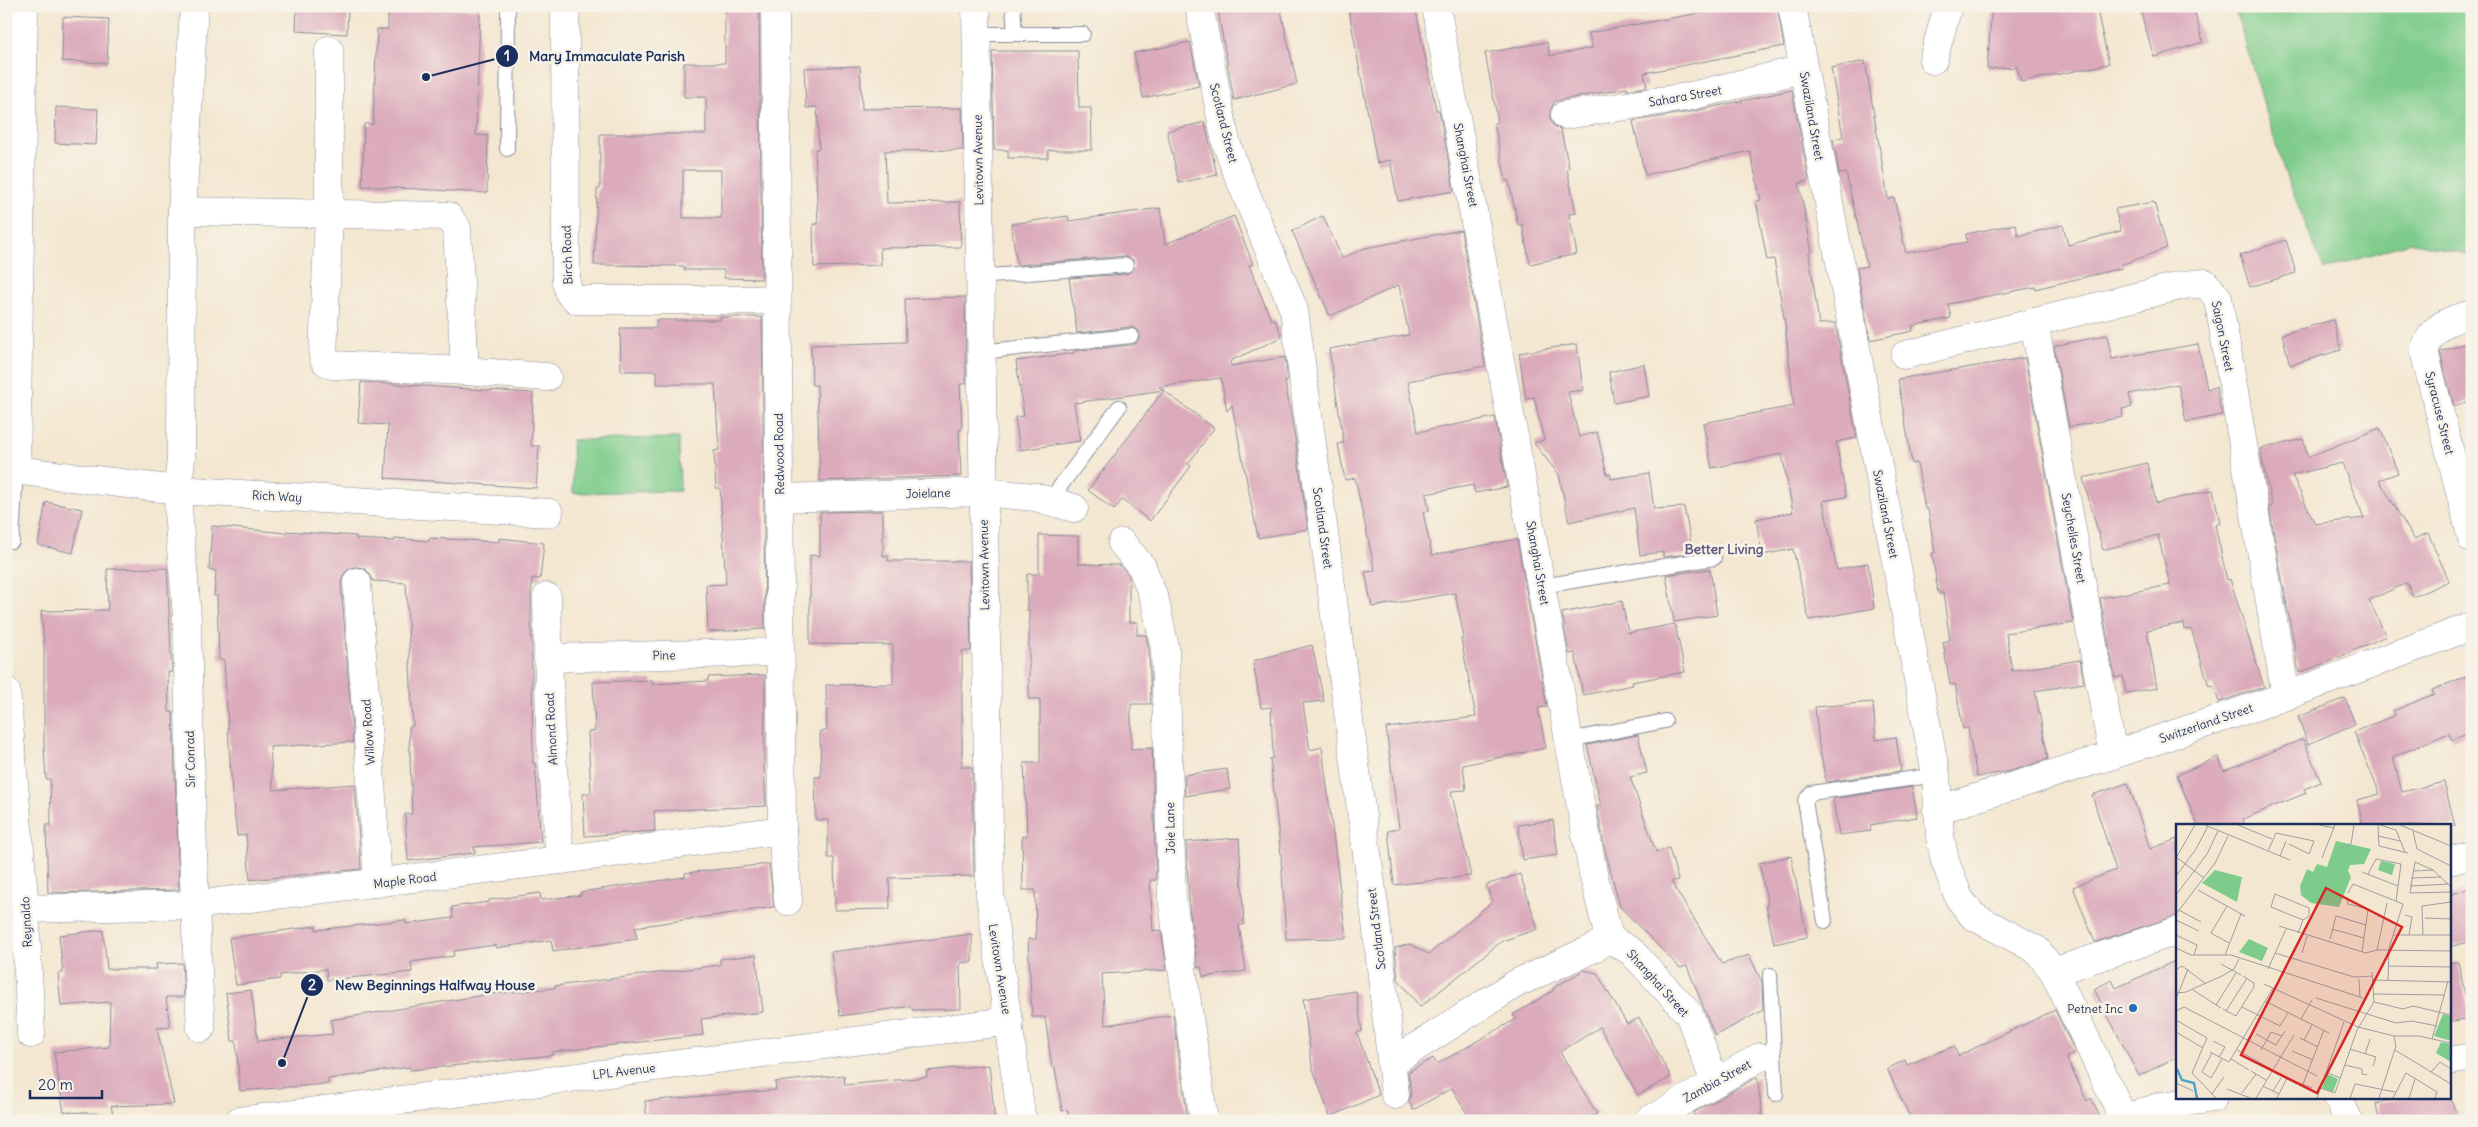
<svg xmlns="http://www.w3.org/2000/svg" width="2478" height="1127" font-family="Delius,sans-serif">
<rect width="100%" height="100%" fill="#f7f3e8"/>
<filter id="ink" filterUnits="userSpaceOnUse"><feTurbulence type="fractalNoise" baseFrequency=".02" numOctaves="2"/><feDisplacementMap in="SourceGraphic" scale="10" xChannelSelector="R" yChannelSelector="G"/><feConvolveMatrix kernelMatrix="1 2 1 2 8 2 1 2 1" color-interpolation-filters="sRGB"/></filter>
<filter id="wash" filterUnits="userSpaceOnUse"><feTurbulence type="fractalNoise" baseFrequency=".0096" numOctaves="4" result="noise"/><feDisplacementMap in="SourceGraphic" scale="20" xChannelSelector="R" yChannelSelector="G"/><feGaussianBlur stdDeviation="1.12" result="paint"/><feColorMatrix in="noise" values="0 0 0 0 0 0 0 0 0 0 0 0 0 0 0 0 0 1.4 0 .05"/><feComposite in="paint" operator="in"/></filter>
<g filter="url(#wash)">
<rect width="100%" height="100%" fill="#f4e7d1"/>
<g fill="#7ecc8b" stroke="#4c7e74">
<polygon points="2234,6 2472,6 2472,256 2410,242 2324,270 2283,168"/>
<polygon points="679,438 680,491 573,493 572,440"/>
</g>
<g id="blocks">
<g fill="#dbaabb" fill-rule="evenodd">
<polygon points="297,6 348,6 347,34 296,31"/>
<path d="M725 6H759L762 279 724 278V270H684V266L594 265 597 189H600V134H706V97H684V63H725ZM683 170H721V218H683Z"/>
<polygon points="1251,6 1280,6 1297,84 1234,100 1218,12"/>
<polygon points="1348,6 1415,6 1436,110 1439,110 1454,191 1398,201 1390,160 1377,163"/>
<polygon points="1750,6 1777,6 1784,46 1644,73 1647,87 1627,90 1627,88 1555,101 1550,110 1550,118 1553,125 1561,130 1569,168 1567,169 1576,213 1569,214 1577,254 1530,264 1522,224 1518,225 1509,181 1506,181 1494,123 1498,122 1485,53 1547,42 1550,56 1592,48 1589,33 1727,8 1727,11"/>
<polygon points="1992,6 2096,6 2109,64 2021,82 2017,67 1987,69"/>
<polygon points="2139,6 2193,6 2203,42 2154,57"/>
<polygon points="388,8 480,9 476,135 488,136 487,193 362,186 364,124 373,124 377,29 388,29"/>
<polygon points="63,17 109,19 107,63 62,61"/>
<polygon points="1190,42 1199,86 1143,98 1134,53"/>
<polygon points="992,51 1078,51 1079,108 1091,108 1092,150 1048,150 1048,158 1008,158 1008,150 994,150"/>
<polygon points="1865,61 1888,199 1894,198 1906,253 1967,242 1966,234 2016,224 2018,236 2063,225 2068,245 2121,231 2115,209 2154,202 2167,248 2121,265 2122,268 2035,289 2035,287 1948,304 1951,318 1912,326 1913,331 1870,340 1857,268 1867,266 1846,173 1839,174 1833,139 1843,137 1831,68"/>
<polygon points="860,66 862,109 962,108 963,150 885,151 887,203 960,202 961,247 880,248 881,265 814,267 813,224 818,224 815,149 819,149 817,107 806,108 804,68"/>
<polygon points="1792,90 1809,181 1799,183 1812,252 1809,253 1819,324 1835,323 1857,438 1836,442 1846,497 1823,501 1837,570 1868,563 1874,608 1809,620 1793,549 1762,555 1756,519 1793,512 1782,454 1712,468 1703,423 1794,406 1785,324 1774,259 1767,260 1756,201 1761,200 1750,151 1645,175 1633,121 1690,112"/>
<polygon points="56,107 98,109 96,145 55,143"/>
<polygon points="1205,122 1217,175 1179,183 1167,131"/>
<polygon points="1160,208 1165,244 1234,216 1253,264 1249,265 1271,320 1275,319 1282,337 1230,361 1231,366 1285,357 1288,381 1285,382 1295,438 1308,529 1258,538 1232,405 1227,411 1221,378 1159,387 1214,428 1188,464 1191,466 1150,521 1122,500 1114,510 1088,490 1164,390 1074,403 1080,441 1020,450 1015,417 1024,416 1016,361 1074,353 1074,351 1132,345 1136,343 1140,336 1138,330 1131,327 1077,333 1069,278 1127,274 1134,268 1133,260 1125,256 1017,265 1011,224 1068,216 1069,221"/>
<polygon points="1323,216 1342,258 1365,248 1461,230 1485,366 1408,381 1418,432 1495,417 1507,487 1475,493 1473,485 1426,494 1429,511 1423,512 1432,555 1517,539 1547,707 1538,708 1546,748 1463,765 1466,790 1451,791 1471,876 1394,885 1388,831 1399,828 1386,728 1476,717 1461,639 1464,638 1455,593 1372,607 1365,572 1375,571 1355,478 1345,480 1338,444 1344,443 1329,349 1409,335 1399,285 1330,316 1292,231"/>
<polygon points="2286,240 2296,273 2250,287 2240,255"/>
<polygon points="965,297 966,384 960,384 962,429 959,430 961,476 820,481 817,385 812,385 811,345 906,342 905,299"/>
<polygon points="720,317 762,317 765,629 708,632 706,585 726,584 720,488 716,488 714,451 719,450 715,384 657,384 657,371 621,371 620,328 656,328 656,320 720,320"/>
<polygon points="2333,320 2341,350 2290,365 2282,334"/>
<polygon points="2107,335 2112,359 2198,344 2207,389 2216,387 2222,415 2186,422 2178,384 2129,394 2132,407 2122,409 2123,417 2069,427 2054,346"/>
<polygon points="2472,341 2472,400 2454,407 2440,352"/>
<polygon points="1577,344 1583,390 1568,392 1579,437 1597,432 1607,475 1610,474 1611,479 1649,473 1654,509 1684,507 1693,553 1663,557 1663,552 1640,555 1634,508 1569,522 1559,475 1534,443 1544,440 1534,397 1526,399 1519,353"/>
<polygon points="2025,358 2073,623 2006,633 2012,671 2080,660 2084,683 2035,691 2048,759 2011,771 1977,777 1968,728 1963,729 1955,684 1950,685 1943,642 1950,640 1943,593 1938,593 1932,553 1935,553 1928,509 1925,509 1917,463 1912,464 1898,379"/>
<polygon points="1644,364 1649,396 1614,403 1609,372"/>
<polygon points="361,382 533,393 531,446 539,446 536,488 385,478 388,425 358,423"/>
<path d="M2380 428 2398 473 2379 480 2414 539 2428 533 2449 581 2413 597 2407 583 2369 600 2386 636 2333 660 2299 673 2269 507 2272 506 2260 449 2303 439 2308 457ZM2342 463 2364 518 2315 524 2292 475Z"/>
<polygon points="2147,463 2156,503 2213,490 2220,523 2215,525 2227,580 2230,579 2264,687 2219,702 2213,685 2209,686 2191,629 2185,630 2184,623 2147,630 2157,688 2126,693 2123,676 2115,678 2100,598 2170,585 2158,535 2103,550 2083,478"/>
<polygon points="46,502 82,509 73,553 38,545"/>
<polygon points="883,511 883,556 888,556 888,561 969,561 971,651 962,651 962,767 972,767 974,876 889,878 890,909 835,910 834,858 828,858 828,820 816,820 815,777 821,777 820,731 827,731 826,685 893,684 893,645 810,644 810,555 820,556 820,512"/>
<polygon points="212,526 286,533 286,531 356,536 356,539 395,541 395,538 429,541 430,538 499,542 499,538 544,543 540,579 532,578 531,597 533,764 535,763 541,842 474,847 475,853 408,861 405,814 412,814 409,727 413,726 406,583 373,581 370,574 364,568 355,567 349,569 343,575 341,583 353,742 270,747 273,790 355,784 361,869 250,880 246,835 237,836 232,793 224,660 219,660 217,596 214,596 216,571 209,570"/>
<polygon points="1039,535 1078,536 1078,564 1120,565 1129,576 1129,622 1137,622 1137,635 1146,635 1149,650 1151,704 1131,704 1131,749 1152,748 1156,880 1150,880 1153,931 1161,930 1167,970 1102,974 1105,1025 1173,1015 1188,1121 1069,1121 1068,1110 1062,1111 1055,1067 1052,1068 1045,1017 1032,1017 1028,939 1036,939 1035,890 1023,890 1022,836 1027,836 1024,763 1040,763 1040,699 1029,699 1029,610 1027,610 1027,574 1039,574"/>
<polygon points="167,568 172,672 168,672 169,712 173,712 179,890 48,893 46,825 51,825 50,779 46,779 44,746 44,644 41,611 108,610 107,569"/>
<polygon points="1710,569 1717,615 1674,622 1666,575"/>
<polygon points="1622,601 1628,633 1675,624 1685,672 1632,682 1633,685 1583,695 1575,653 1569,654 1562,613"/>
<polygon points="1312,645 1324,701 1303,703 1310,750 1322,747 1346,938 1286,939 1281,855 1270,759 1273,758 1271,707 1261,708 1253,661"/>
<polygon points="2472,674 2472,732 2452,740 2449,733 2393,757 2402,792 2444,782 2455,826 2363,826 2357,800 2380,794 2354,732 2395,715 2393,711 2434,694 2432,690"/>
<polygon points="765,675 764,761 766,806 654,811 655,831 585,836 583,794 591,793 588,732 595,731 593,682 652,680 652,684 708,681 708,677"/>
<polygon points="2345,698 2355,724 2308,744 2298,717"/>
<polygon points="1873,702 1876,740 1896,737 1901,771 1826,782 1819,745 1815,707"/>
<polygon points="1638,735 1647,773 1630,777 1656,852 1669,848 1678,880 1671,882 1722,964 1749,955 1762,982 1763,1010 1715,1036 1687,966 1680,968 1620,907 1605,850 1597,806 1601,806 1587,745"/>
<polygon points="2303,739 2321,782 2304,789 2306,793 2243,819 2245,826 2198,826 2177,775 2218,757 2224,771"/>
<polygon points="1227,769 1230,789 1185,796 1184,775"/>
<polygon points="2128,783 2150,849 2177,839 2177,916 2095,942 2073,887 2116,870 2092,795"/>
<polygon points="1912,787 1917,817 1870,825 1871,831 1839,835 1833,799"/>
<polygon points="1553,820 1558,855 1523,860 1518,825"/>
<polygon points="1239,838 1244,925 1239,925 1246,971 1203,977 1201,967 1198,968 1190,915 1186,842"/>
<polygon points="1791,856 1807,937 1774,944 1766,905 1768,905 1759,863"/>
<polygon points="769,864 774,907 635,927 637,939 553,951 551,940 496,948 496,945 453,951 454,956 411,962 412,972 327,980 326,969 280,975 280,979 236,985 229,938 316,926 316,930 405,920 406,924 453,918 452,907 489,902 489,900 540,893 541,900 581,895 581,892 685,877 685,873"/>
<polygon points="1520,874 1538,929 1502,941 1420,1007 1398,979 1395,948 1410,944 1429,954 1492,902 1486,885"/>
<polygon points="2472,888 2472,941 2449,947 2449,895"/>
<polygon points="103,930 107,969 157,969 156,964 182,963 184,997 166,997 170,1027 157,1028 174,1104 111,1106 113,1114 64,1112 54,1052 109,1047 110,1002 61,1006 58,973 63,973 59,935"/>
<polygon points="972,934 972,962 960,963 961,1009 912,1010 912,1006 840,1016 831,952"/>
<polygon points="756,955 763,1012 701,1019 703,1035 552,1052 553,1055 480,1063 410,1070 410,1067 328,1079 328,1084 240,1091 236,1041 232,1041 226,993 251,990 258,1041 333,1034 331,1020 490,994 555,988 555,986 720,965 720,959"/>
<polygon points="2177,960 2177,1057 2139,1076 2094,989 2112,980 2116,988"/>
<polygon points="2458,962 2470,1018 2449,1022 2449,963"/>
<polygon points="1584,970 1597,973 1627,1024 1639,1018 1671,1077 1638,1095 1600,1027 1560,1052 1597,1114 1585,1121 1471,1121 1452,1088 1413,1110 1409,1102 1411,1093 1408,1072 1433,1058 1437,1064 1516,1019 1513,1015 1554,990 1553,988"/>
<polygon points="1356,991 1362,1031 1357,1033 1379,1095 1330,1117 1312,1066 1303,999"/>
<polygon points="2055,1010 2075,1052 2066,1057 2087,1101 2091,1098 2102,1121 1912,1121 1887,1069 1905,1060 1907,1065 1954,1046 1958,1056"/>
<polygon points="989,1065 995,1121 647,1121 645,1101 776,1090 775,1082 844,1075 845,1085 927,1077 926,1071"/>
<polygon points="1757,1077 1763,1121 1697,1121 1693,1113"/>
<polygon points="2402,1098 2450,1098 2460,1121 2379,1121 2376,1103"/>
</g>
</g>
</g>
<g filter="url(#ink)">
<use href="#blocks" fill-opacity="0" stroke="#888b98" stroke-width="1"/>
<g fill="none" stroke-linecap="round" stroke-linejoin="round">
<defs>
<g id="service">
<polyline points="1013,6 1015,34"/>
<polyline points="976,34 1083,34"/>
<polyline points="507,149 508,6"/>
<polyline points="979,277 1126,265"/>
<polyline points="980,352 1131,336"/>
<polyline points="1050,500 1119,407"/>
<polyline points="12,541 16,470"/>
<polyline points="1542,586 1714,558"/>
<polyline points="1569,740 1665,721"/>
<polyline points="1825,921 1805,801 1811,793 1936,775"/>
<polyline points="1770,975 1776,1094"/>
</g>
<g id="minor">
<path d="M194 6 182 211 181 459C173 516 185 565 187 621 190 757 193 893 201 1028"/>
<polyline points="565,6 566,282 569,293 577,300 777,300"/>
<polyline points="775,6 782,830 788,901"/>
<polyline points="976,6 990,895 1022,1121"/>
<polyline points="1199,6 1226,142 1234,165 1294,310 1375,913 1395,1095"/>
<polyline points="1436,6 1593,873 1609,938 1632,952 1689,1014 1715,1082"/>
<polyline points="1792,6 1936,775 1940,836 1945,861 1959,898 1973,916 2037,950 2054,972 2125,1121"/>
<polyline points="329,50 329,214 323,356 325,361 332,365 465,371 547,377"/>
<polyline points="1933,60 1948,6"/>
<polyline points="1565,115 1686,97 1803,69"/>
<polyline points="182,211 448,216 457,228 465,371"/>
<path d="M2472 314C2448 320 2432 326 2424 351L2472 539"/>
<polyline points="2034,322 2113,755"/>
<polyline points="1905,355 2183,285 2205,283 2218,298 2286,696"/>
<polyline points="6,469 177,490 549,513"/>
<polyline points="16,470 24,6"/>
<polyline points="780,498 982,492 1035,497 1074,508"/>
<polyline points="1122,543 1142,567 1155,601 1165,648 1172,898 1204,1121"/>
<polyline points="357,582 378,883"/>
<polyline points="547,597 550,727 560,860"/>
<polyline points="548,658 779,652"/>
<polyline points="6,691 25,909 31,1034"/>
<polyline points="1937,810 2113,755 2286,696 2472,626"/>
<polyline points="2449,861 2472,855"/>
<polyline points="25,909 194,905 560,860 782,830"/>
<polyline points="2054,972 2177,931"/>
<polyline points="2449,1061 2472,1057"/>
<polyline points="1391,1063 1517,983 1594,948 1609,938"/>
<polyline points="2338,1098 2349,1121"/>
<polyline points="239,1121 1009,1021"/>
<polyline points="1648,1121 1760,1057"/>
<polyline points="2117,1121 2162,1106 2213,1098"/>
</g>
</defs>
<use href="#service" stroke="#888b98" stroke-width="16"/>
<use href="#minor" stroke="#888b98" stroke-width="29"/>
<use href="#service" stroke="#fff" stroke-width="14"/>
<use href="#minor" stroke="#fff" stroke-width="28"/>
</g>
</g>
<circle fill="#1f6fb2" stroke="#f7f3e8" stroke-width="2" cx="2133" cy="1008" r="5"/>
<g text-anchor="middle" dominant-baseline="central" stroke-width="5" stroke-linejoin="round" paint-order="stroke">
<g font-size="12" fill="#1b2f5e" stroke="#f7f3e8">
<text transform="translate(1685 96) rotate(-10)">Sahara Street</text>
<text transform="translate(1812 116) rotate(80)">Swaziland Street</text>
<text transform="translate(1224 123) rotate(76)">Scotland Street</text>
<text transform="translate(978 160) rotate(-91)">Levitown Avenue</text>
<text transform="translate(1466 165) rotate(79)">Shanghai Street</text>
<text transform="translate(567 255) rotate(-92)">Birch Road</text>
<text transform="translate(2223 336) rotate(79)">Saigon Street</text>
<text transform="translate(2440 413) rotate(76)">Syracuse Street</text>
<text transform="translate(779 454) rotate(-91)">Redwood Road</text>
<text transform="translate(928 493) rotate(-2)">Joielane</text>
<text transform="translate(277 496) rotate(3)">Rich Way</text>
<text transform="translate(1886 514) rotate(79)">Swaziland Street</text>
<text transform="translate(1323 528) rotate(82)">Scotland Street</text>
<text transform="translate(2074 538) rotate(80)">Seychelles Street</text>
<text transform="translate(1538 563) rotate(80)">Shanghai Street</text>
<text transform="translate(984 565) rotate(-91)">Levitown Avenue</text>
<text transform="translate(664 655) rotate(-1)">Pine</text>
<text transform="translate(2206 723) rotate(-19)">Switzerland Street</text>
<text transform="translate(551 729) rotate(-93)">Almond Road</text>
<text transform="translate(368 732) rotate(-94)">Willow Road</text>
<text transform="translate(190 759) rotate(-91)">Sir Conrad</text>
<text transform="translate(1170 828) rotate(-91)">Joie Lane</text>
<text transform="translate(405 880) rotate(-7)">Maple Road</text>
<text transform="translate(26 922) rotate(-93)">Reynaldo</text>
<text transform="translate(1376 929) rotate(-97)">Scotland Street</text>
<text transform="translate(1000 969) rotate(81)">Levitown Avenue</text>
<text transform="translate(1658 983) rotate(48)">Shanghai Street</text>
<text transform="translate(624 1071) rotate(-7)">LPL Avenue</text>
<text transform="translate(1717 1081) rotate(-29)">Zambia Street</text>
</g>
<g font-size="12" fill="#1b2f5e" stroke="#f7f3e8" text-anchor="end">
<text x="2123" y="1008">Petnet Inc</text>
</g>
<g font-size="14" font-weight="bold" fill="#5e5a7f" stroke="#f7f3e8">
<text x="1724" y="549">Better Living</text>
</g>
</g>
<g transform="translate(2176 824)">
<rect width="275" height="275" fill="#f4e7d1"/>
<path d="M160 17 195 25 188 40 174 41 172 47 175 53 163 83 135 79 125 71 124 62 131 45 137 48 141 40 151 43ZM205 37 219 40 216 51 202 46ZM39 46 66 53 61 78 26 59ZM73 115 92 124 86 137 63 128ZM267 190 275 192V217L258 212ZM265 218 275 220V238L260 229ZM151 250 162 255 157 268 146 264Z" fill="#7ecc8b"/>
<path fill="none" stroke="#4ea5cb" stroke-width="2.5" d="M1 245 6 256 18 259 21 274"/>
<path fill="none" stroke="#9d9da3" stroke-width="1" d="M29 1 114 36M62 1 96 15M143 1 158 4M202 1 203 22 232 29M204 1 220 6 229 28M224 1 275 22M237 7 241 25 275 42M202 12 224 17M164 24 175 20 178 1M92 27 100 9 138 17 133 30 113 20M104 32 110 17M0 33 28 54M0 34 19 1M146 34 159 1M237 47 257 46M186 48 222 62M192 50 200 35 225 40 220 77M0 52 20 25 32 2M235 54 265 53M234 62 273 60M275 63 257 46 239 38 234 69 275 68M22 66 69 92M172 69 177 60 227 80 213 124 212 156M0 71 31 30 42 7M171 73 172 80 192 85 186 128M51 82 35 109 53 119M3 86 25 98M0 90 39 39 52 12M229 91 236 93 233 111M249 94 275 95M0 96 23 107M103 102 190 129 201 126M156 105 188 114M122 109 127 96 133 92V84L99 70 95 83 127 96M0 111 21 121 18 131M218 111H275M247 111 246 82 275 78M154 115 160 92 190 101M0 124 15 131H55L187 174M201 126 275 127M201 126 211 79M99 129 178 153 197 152M126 129 131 112M49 131 65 90M45 140 65 151M213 142 275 143M92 145 110 105M0 146 6 142 30 160M196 148 198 178M183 155 184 173M197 156 275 158M88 160 182 203 218 212H243L275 219M17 166 45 184M0 169 10 168 46 152 58 145 63 135M198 170 269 171M140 174 220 199 236 197 261 202M0 175 12 145M89 177 153 209M198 178 227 185 237 182 275 191M40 181 60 149M66 183 104 202 112 189M47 185 60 192 78 163V159L67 152M0 187 8 183 141 252M50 187 71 154M125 195 136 176M0 196 31 214 16 249 40 274M0 208 27 224M80 210 100 221 109 207M124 214 142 223M256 215 272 157M128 216 136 201M37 217 49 223 43 233M174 225 200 233 197 242M61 226 97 246M85 226 95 208 106 212M219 226 275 260M116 227 137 236M34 228 53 238 97 164M36 229 26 248 35 254 46 235M189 230 194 215M55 235 73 246M169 241 186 245V250L191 251M75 247 90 256M150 248 164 254M255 248 264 238 275 245M0 259 17 267M127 260 148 206M87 262 103 270M144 264 159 269 181 206 198 178M51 265 74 274M97 267 105 254M66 269 80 250M35 271 48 253M80 274 118 211M101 274 111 254 136 264M141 274 168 198M174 274 179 260 219 268M203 274 220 222 218 212M217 274 230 249 261 268 259 274M233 274 239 255"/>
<path fill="#d62828" fill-opacity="0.15" stroke="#d62828" stroke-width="2.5" d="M150 64 226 103 141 269 65 231Z"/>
<rect width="275" height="275" fill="none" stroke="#1b2f5e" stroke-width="2.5"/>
</g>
<path fill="none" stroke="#1b2f5e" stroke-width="2" d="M426 77L507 56M282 1063L312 985"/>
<g fill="#1b2f5e" stroke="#f7f3e8" stroke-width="2">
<circle cx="426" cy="77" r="5"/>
<circle cx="282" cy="1063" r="5"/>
<circle cx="507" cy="56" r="12"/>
<circle cx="312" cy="985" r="12"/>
</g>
<g font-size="15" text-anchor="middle" font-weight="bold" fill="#fff">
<text x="507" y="61">1</text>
<text x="312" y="990">2</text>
</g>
<g font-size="14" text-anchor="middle" font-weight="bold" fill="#1b2f5e" stroke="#f7f3e8" stroke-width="5" stroke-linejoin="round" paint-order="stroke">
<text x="607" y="61">Mary Immaculate Parish</text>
<text x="435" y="990">New Beginnings Halfway House</text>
</g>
<rect width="2478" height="1127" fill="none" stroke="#f7f3e8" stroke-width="25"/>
<path d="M30 1090v8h72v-8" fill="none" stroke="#1b2f5e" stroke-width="2.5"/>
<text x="38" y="1090" font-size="15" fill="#1b2f5e" stroke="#f7f3e8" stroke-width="4" paint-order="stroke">20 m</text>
</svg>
